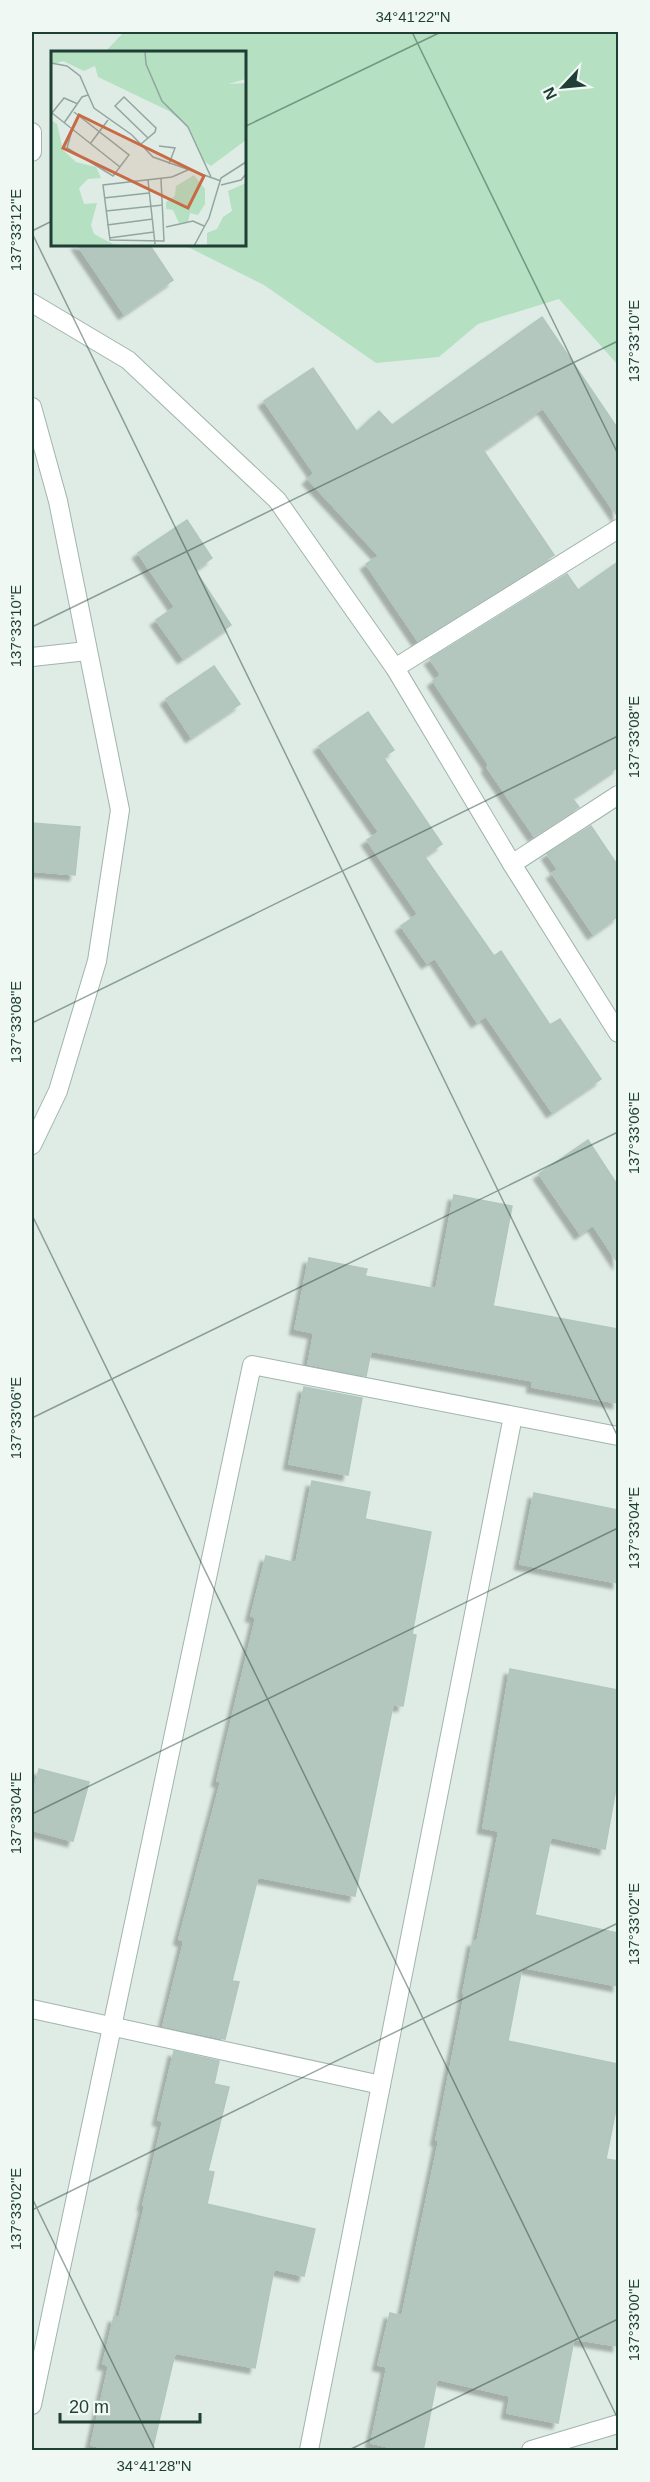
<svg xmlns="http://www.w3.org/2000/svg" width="650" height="2482" font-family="Helvetica,sans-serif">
<defs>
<filter id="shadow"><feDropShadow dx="-5.5" dy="5.5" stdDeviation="1.5" flood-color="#0004"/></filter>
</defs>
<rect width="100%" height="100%" fill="#dfece6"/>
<polygon fill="#b5e0c1" points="124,32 618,32 618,365 559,299 478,324 439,357 376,363 264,285 184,245 244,244 244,52 105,52"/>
<g fill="#b4c7bf" stroke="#b0c6be" stroke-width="1.5" filter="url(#shadow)">
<polygon points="77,244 149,244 173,280 124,314"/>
<polygon points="542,317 618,429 618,517 543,408 483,450 554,555 418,641 366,564 379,556 308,479 314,473 264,401 313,368 357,432 379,411 392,425"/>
<polygon points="187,520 212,558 195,570 231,625 183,658 156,620 175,607 138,553"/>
<polygon points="618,562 618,767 572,798 579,807 534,836 487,767 489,765 433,681 441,675 430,659 567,574 578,590"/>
<polygon points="214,666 240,704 191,737 166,699"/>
<polygon points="368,712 394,750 383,757 442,844 424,856 494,956 501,951 550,1025 560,1019 601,1079 552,1112 486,1016 477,1022 435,958 427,963 401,926 418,914 367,840 379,832 319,746"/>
<polygon points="32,823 80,827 75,875 32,871"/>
<polygon points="591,826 618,866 618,916 593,934 552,873 558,870 547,854"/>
<polygon points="588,1140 618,1186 618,1263 593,1225 580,1234 539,1174"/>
<polygon points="454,1195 512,1206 493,1306 618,1329 618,1403 532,1387 533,1381 371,1351 366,1376 308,1364 314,1333 295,1329 309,1258 367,1269 365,1276 436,1289"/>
<polygon points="304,1387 362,1398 348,1475 289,1464"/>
<polygon points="312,1481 370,1492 365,1519 431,1532 412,1634 416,1635 403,1706 393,1705 355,1896 258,1877 232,1981 239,1982 225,2039 163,2026 184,1941 179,1939 221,1781 217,1781 256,1617 251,1616 266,1556 296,1563"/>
<polygon points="534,1493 618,1510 618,1583 520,1564"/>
<polygon points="510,1669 618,1690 618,1777 605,1849 551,1837 535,1915 618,1933 618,1986 522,1967 508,2041 618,2064 618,2099 606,2159 618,2161 618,2346 574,2339 558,2423 507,2413 510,2396 437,2379 423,2451 407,2451 371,2443 387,2367 378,2365 390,2313 402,2316 439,2140 436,2140 465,1993 463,1993 473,1941 477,1942 499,1831 483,1828"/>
<polygon points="39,1769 89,1782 73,1841 32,1830 32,1799"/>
<polygon points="174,2051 219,2061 214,2084 229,2087 208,2171 214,2172 207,2204 315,2229 304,2276 274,2269 255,2368 175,2353 152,2451 115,2451 91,2445 109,2365 103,2364 114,2317 119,2318 145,2205 143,2205 163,2121 158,2120"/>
</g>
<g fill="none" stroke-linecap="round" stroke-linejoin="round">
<defs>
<g id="minor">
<polyline points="32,132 32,152"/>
<polyline points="32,303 128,360 277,500 395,668 512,864 618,1033"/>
<polyline points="32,407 58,501 120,810 97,961 58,1091 32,1145"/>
<polyline points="32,657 87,651"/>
<polyline points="395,668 618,529"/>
<polyline points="512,864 618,795"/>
<polyline points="32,2009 381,2085"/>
<polyline points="32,2405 252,1365 618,1436"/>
<polyline points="309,2450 513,1416"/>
<polyline points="531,2450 618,2424"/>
</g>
</defs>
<use href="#minor" stroke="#a1b4ae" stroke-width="20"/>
<use href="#minor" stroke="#fff" stroke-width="18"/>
</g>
<path fill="none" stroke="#1e3e36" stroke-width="1.5" stroke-opacity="0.45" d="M412 32 618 454M244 127 441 32M32 231 52 221M32 233 618 1437M32 627 618 341M32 1023 618 736M32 1215 618 2419M32 1418 618 1132M32 1814 618 1528M32 2198 155 2450M32 2210 618 1923M349 2450 618 2319"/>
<g transform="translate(51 51)">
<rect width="195" height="195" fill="#dfece6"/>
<path d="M0 0H195V28L177 33 195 32V89L160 115 154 111 138 76 118 60 47 26 44 15 33 20 12 10 0 14ZM0 69 6 73 12 99 25 111 45 116 50 127 37 128 28 137 33 153 46 152 40 174 43 183 62 193 78 195H0ZM143 124 154 138V153L147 164 139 162 137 171 128 172 122 159 115 158V151L124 145 125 135ZM195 132V195H156V182L166 178 172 166 181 160 177 140Z" fill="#b5e0c1"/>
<path fill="none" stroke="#92a6a0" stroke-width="1.5" d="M94 0 95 13 111 50 137 76 160 126M0 12 16 15 29 25 43 57 81 84 102 106 170 130M27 53 13 47 1 62 69 116M13 72 31 46 37 44M21 79 16 97 62 125 78 104 23 61M39 93 57 69M90 93 104 81 105 77 73 46 64 55 97 87M108 95 124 97 118 113M110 128 113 190 59 189 52 134 121 126 139 118M97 129 104 193M170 134 190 129 195 123M53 147 98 142M55 160 112 154M56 174 102 168M115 176 142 170 153 175M58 187 103 181M143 195 158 167 170 127 195 111"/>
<path fill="#c76a45" fill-opacity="0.15" stroke="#c76a45" stroke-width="3" d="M28 64 153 125 137 157 12 97Z"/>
<rect width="195" height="195" fill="none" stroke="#1e3e36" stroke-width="3"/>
</g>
<rect width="650" height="2482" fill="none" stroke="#f0f8f4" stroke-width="66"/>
<g transform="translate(563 87) rotate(244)" stroke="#f0f8f4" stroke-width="4.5" paint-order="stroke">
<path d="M0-4.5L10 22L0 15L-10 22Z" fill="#1e3e36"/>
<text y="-9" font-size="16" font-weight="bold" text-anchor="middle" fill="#1e3e36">N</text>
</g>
<path d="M60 2413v9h140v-9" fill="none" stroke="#1e3e36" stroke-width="3"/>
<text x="69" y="2413" font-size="18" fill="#1e3e36" stroke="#f0f8f4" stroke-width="4.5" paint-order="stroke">20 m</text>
<rect x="33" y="33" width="584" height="2416" fill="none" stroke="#1e3e36" stroke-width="2"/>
<g font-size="15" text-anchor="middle" fill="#1e3e36">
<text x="413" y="22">34°41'22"N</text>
<text transform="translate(16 230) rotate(-90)" y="5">137°33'12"E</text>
<text transform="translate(634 341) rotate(-90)" y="5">137°33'10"E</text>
<text transform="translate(16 626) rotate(-90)" y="5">137°33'10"E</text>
<text transform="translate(634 737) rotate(-90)" y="5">137°33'08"E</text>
<text transform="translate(16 1022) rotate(-90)" y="5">137°33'08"E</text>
<text transform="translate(634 1133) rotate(-90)" y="5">137°33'06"E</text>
<text transform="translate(16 1418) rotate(-90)" y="5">137°33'06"E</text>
<text transform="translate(634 1528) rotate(-90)" y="5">137°33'04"E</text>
<text transform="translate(16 1813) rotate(-90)" y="5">137°33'04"E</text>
<text transform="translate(634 1924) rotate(-90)" y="5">137°33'02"E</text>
<text transform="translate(16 2209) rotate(-90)" y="5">137°33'02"E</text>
<text transform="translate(634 2320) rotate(-90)" y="5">137°33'00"E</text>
<text x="154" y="2471">34°41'28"N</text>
</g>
</svg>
